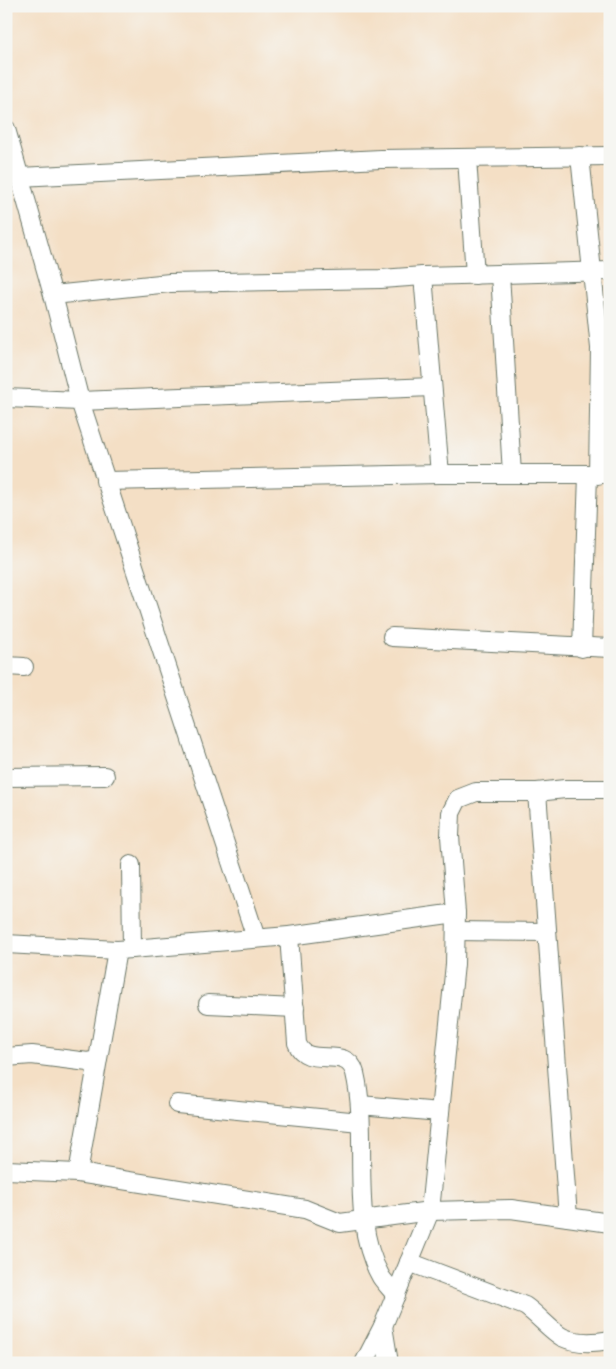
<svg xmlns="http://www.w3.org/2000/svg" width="616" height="1369" font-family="'Patrick Hand',sans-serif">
<rect width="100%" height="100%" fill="#f6f6f2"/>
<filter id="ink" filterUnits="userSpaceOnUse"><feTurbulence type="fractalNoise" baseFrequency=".02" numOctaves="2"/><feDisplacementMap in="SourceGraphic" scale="10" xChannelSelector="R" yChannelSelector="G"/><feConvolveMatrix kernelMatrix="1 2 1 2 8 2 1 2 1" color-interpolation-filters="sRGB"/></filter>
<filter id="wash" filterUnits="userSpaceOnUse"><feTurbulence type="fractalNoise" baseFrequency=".0096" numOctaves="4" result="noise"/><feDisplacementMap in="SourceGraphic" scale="20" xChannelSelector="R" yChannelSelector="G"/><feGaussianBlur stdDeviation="1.12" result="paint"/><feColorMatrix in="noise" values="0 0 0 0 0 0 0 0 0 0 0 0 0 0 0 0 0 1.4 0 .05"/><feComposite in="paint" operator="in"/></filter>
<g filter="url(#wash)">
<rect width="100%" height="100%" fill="#f4dfc5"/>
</g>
<g filter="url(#ink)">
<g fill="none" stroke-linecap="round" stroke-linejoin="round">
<defs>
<g id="minor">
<polyline points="6,129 53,295 80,401 256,938"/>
<polyline points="580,156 600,348 598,475"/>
<polyline points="467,158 475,275"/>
<polyline points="19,177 381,159 610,156"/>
<polyline points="500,274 512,474"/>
<polyline points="423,276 440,474 610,474"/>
<polyline points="53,295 170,283 381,279 423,276 610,271"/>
<polyline points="6,398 80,401 432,387"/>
<polyline points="105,481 440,474"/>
<polyline points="392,637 610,648"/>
<polyline points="582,648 588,475"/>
<polyline points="6,666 24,667"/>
<polyline points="6,777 105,776"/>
<polyline points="537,792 568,1217"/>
<polyline points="131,865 132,949"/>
<polyline points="456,931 547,932"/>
<path d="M289 936 297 1043C307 1071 347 1043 355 1073 370 1136 348 1220 381 1277 385 1283 391 1289 396 1295"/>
<polyline points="6,944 117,950 132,949 289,936 456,913"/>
<polyline points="208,1004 295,1008"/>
<polyline points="6,1057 32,1055 88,1062 98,1059 117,950"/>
<polyline points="177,1104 360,1122"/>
<polyline points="360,1105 440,1112"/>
<polyline points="6,1170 78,1173 305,1209 340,1223 430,1211 511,1209 610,1223"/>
<polyline points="78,1173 98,1059"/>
<path d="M409 1262 525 1306C537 1314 551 1331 562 1337 577 1344 594 1343 610 1340"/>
<polyline points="383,1326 389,1363"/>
<polyline points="364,1363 383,1326 430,1211 455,964 456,913 450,836 451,813 458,799 476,792 537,792 565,789 610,789"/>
</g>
</defs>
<use href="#minor" stroke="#6a7667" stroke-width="20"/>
<use href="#minor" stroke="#fff" stroke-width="18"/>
</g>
</g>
<rect width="616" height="1369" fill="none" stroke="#f6f6f2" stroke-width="25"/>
</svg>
